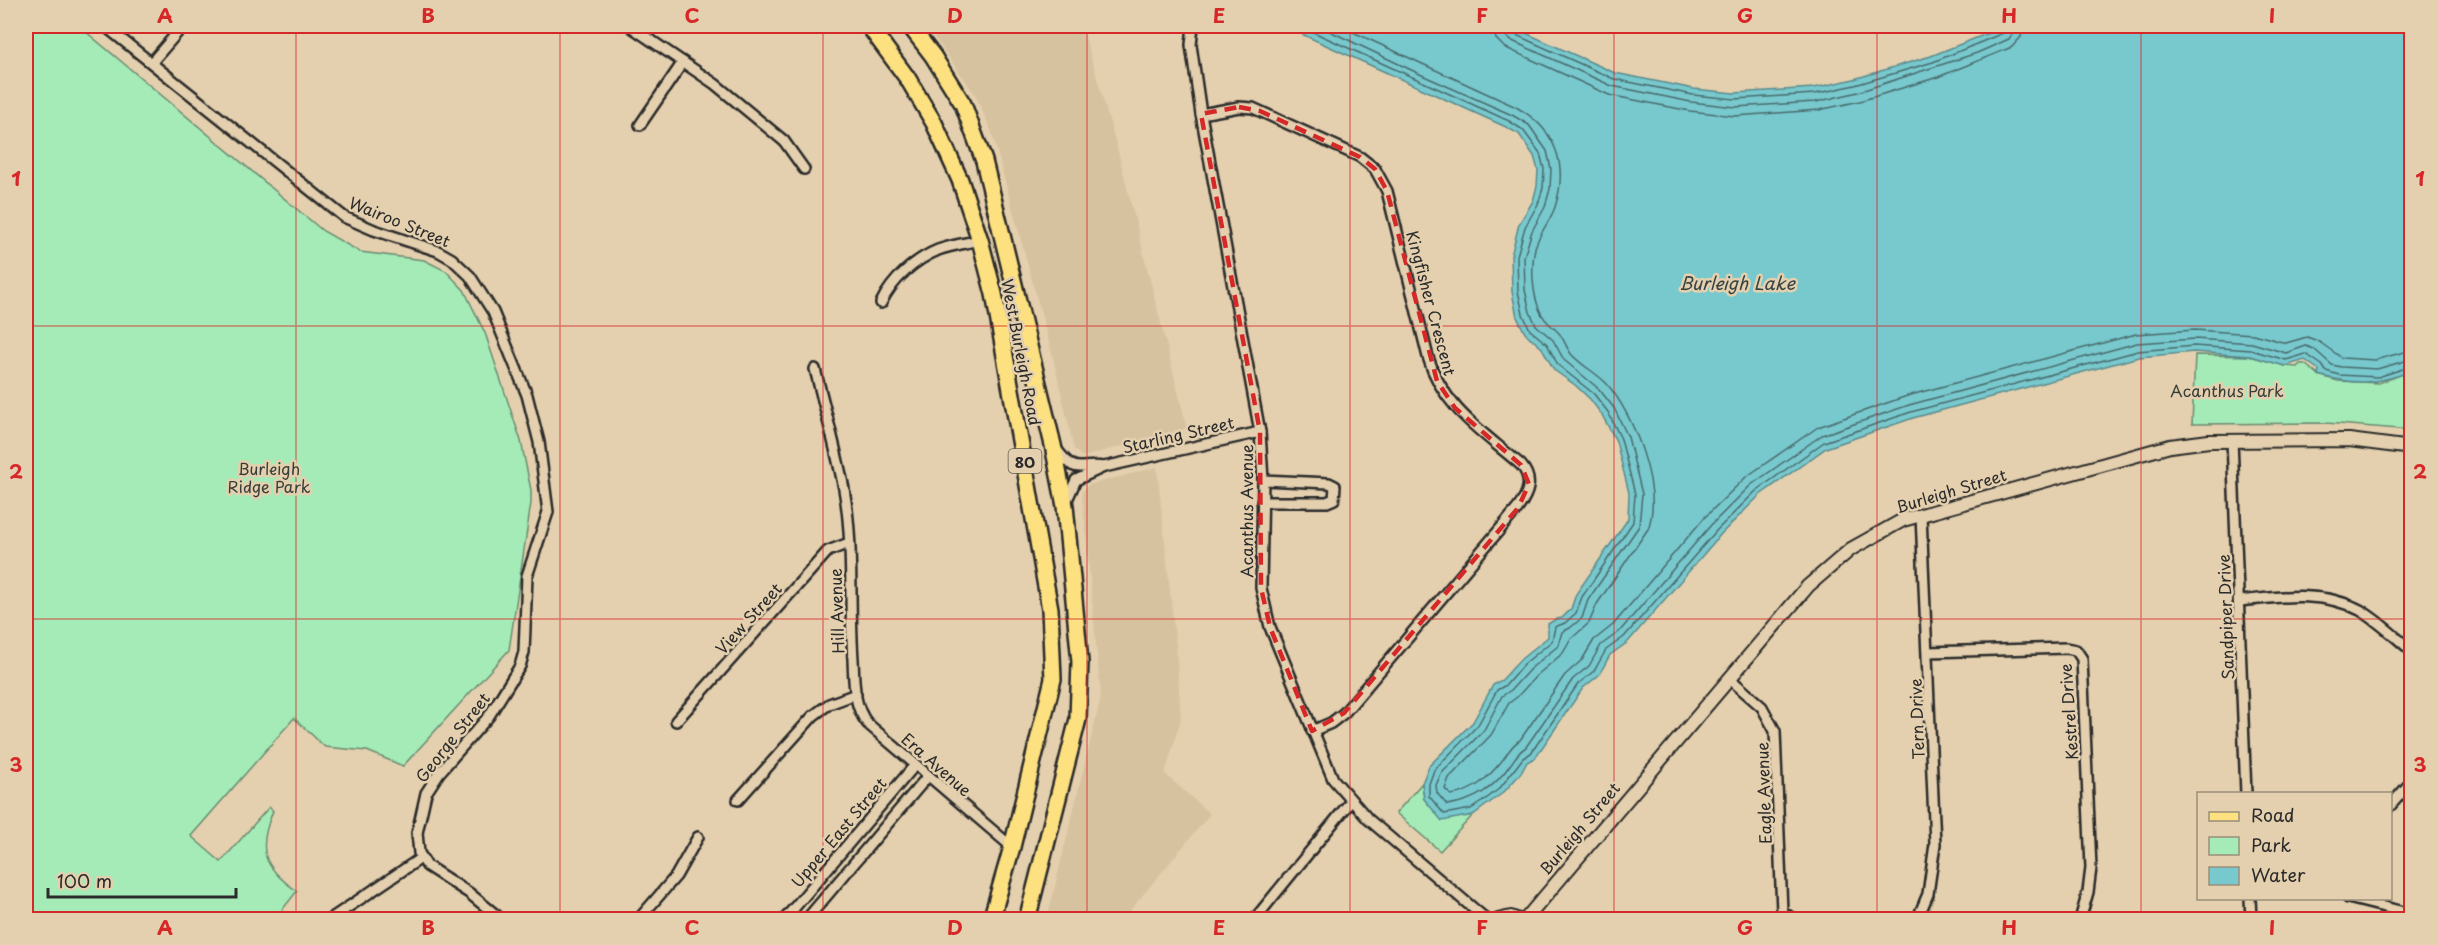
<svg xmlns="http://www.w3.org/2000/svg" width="2437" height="945" font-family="'Playpen Sans',sans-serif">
<rect width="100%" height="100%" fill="#e4d0ae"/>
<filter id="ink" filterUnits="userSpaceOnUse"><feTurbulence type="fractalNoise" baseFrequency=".0167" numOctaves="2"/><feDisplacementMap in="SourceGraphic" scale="12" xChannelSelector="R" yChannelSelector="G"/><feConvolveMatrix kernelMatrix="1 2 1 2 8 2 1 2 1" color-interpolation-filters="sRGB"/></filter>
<g filter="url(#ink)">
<g fill="#d7c29f">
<polygon points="926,26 1082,26 1118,151 1187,428 1082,457 1074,449 1053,357 991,130 975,94"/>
<polygon points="1157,467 1176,647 1181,718 1165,774 1210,814 1123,919 1047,919 1101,697 1082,492 1088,485"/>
</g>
<g fill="#a5ebb7" stroke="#688b71" stroke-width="1.5">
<path d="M26 26H79L323 231 360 252 424 260 446 271 464 290 485 333 521 441 531 490V503L509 650 403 766 367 751 325 747 294 718 191 836 221 862 269 807 273 811C257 849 262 867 297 891L275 919H26Z"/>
<polygon points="2195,355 2250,356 2285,366 2297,367 2300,364 2305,364 2318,375 2338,381 2379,383 2411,371 2411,430 2326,423 2192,424"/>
<polygon points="1422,783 1424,799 1460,817 1473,815 1440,851 1396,813"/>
</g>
<path fill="#77c9ce" stroke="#598a8d" stroke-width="1.5" d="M1284 26H1510L1615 73 1694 89 1734 93 1814 88 1854 79 1931 56 2006 26H2411V371C2376 385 2354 385 2318 375L2319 370 2305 360 2285 366 2250 356 2194 352 2139 357 1913 418 1826 448 1760 495 1721 534 1628 642 1610 655 1599 675 1583 688 1535 758 1527 762 1521 773 1504 792 1473 815 1442 821 1424 799 1422 783 1429 766 1473 722 1493 685 1502 680 1520 660 1548 637V624L1556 619 1562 618 1571 609 1576 594 1628 519 1629 493 1616 441 1602 415 1590 399 1575 385 1554 370 1542 348 1525 333 1517 317 1512 292 1511 256 1519 224 1533 201 1537 186 1538 170 1534 156 1519 134 1506 127Z"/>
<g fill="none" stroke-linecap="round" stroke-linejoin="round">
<g stroke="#496a6c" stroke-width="1.5">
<polyline points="1300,26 1509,121 1523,130 1540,153 1544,169 1543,188 1538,204 1525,227 1517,256 1518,291 1523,314 1530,330 1547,344 1558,365 1594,394 1608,412 1621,439 1635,494 1633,522 1582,597 1576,613 1565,623 1555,627 1552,641 1524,664 1506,685 1497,690 1478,725 1434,770 1429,784 1429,796 1444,814 1471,809 1486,799 1500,788 1523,758 1531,753 1578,684 1594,671 1606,650 1624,637 1717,530 1756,491 1824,442 1911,412 2138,351 2194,346 2251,350 2286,360 2306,354 2322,365 2326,371 2339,375 2378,377 2412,366"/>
<path d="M1319 26 1424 76 1512 115 1529 125 1547 151 1551 169 1550 189 1545 207 1532 231 1524 257 1525 290 1530 312 1536 325 1553 340 1564 360 1599 389 1614 408 1628 437 1642 494 1639 526 1588 600 1582 618 1570 628 1562 632 1558 646 1530 669 1511 690 1502 696 1484 730 1441 774 1436 785 1437 793 1447 805C1475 801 1494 788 1510 765 1516 757 1518 752 1526 747L1573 679 1589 666 1601 645 1619 632 1711 525 1751 485 1822 435 1909 405 2137 343 2195 339 2252 343 2286 353 2306 346 2314 349 2332 365 2341 367 2377 369 2412 359"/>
<path d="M1340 26 1516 107C1555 128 1569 164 1555 207 1550 222 1539 233 1535 248 1531 267 1532 293 1540 311 1544 321 1551 325 1558 332 1564 338 1566 348 1572 355 1582 366 1597 373 1607 384 1634 415 1663 489 1648 529L1597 604 1589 623 1571 639 1563 653 1536 676 1517 697 1509 703 1491 735 1449 778 1445 789 1451 795C1473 792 1487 779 1501 762 1508 754 1510 746 1520 740L1565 675 1582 660 1594 640 1613 625 1704 518 1746 477 1818 427 1907 396 2136 334 2195 330 2253 334 2286 343 2307 337 2318 341 2342 358 2375 360 2412 350"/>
<polyline points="1493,26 1496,39 1504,47 1609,95 1690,111 1735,116 1819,110 1860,101 1938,77 2012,47 2021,37 2023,26"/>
<polyline points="1502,26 1504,34 1510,40 1612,86 1691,102 1735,107 1816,102 1858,92 1977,53 2009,39 2013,33 2014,26"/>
<polyline points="1510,26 1514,34 1614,79 1693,95 1735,99 1815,94 1855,85 1933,62 2003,33 2007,26"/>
</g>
<defs>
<g id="minor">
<polyline points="105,26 344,217 374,230 438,251 452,259 470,276 493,312 527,395 539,442 548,512 527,576 524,652 520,666 489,716 439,773 426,793 417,833 419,853 427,866 469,893 502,920"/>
<polyline points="630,26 715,84 784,141 804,169"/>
<polyline points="1193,26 1191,45 1201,114 1260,432 1263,480 1261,588 1270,627 1333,779 1368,819 1487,920"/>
<polyline points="152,62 183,26"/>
<path d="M1201 114 1239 107 1253 108 1360 157 1375 169 1387 191 1428 357C1443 408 1483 432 1521 465 1534 480 1528 494 1518 508L1344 713 1331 723 1312 731"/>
<polyline points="640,125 683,62"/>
<path d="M881 303C892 280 914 260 938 250 951 245 967 243 980 240"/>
<path d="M815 369C825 409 836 449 844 489 854 545 849 603 853 659 854 680 853 707 868 724L1012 847"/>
<polyline points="2232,440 2246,794"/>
<path d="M1057 450C1078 477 1077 463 1104 467"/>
<polyline points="1067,500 1076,480 1104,467 1260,432"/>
<polyline points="1262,502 1327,502 1334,499 1335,486 1329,483 1263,480"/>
<path d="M2240 601C2280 597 2323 590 2360 610 2379 621 2395 637 2412 651"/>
<polyline points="1928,652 2066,648 2076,650 2082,659 2091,868 2088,892 2080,920"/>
<polyline points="1729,678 1762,707 1775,731 1782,912 1795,920"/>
<polyline points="676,721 828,551 849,543"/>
<polyline points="738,800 813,716 829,704 856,694"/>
<polyline points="2390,806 2412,781"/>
<polyline points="2250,898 2251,920"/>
<polyline points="2348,898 2412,914"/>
<polyline points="329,920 421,858"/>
<polyline points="638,920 676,876 698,837"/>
<polyline points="784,920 915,765"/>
<polyline points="806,920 928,776"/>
<polyline points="1254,920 1351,801"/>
<polyline points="1917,920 1928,894 1935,844 1921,515"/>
</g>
<g id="tertiary">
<polyline points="1498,920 1511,917 1519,920"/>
<polyline points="1525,920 1808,586 1851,549 1903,520 2170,446 2209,441 2349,440 2412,448"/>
</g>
<g id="primary">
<polyline points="869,26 908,79 934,123 960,180 980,240 994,294 1050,609 1053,679 1012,847 991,920"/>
<polyline points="910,26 933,56 963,104 984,161 1053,445 1065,506 1080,662 1078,719 1027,920"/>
</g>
</defs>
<use href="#minor" stroke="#2b2b2b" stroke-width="14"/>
<use href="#tertiary" stroke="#2b2b2b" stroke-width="16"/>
<use href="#primary" stroke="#2b2b2b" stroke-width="20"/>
<use href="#minor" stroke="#e4d0ae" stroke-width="9"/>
<use href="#tertiary" stroke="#e4d0ae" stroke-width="12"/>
<use href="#primary" stroke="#fde080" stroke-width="15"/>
</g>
</g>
<path fill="none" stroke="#d62828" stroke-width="4.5" stroke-dasharray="12 8" stroke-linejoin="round" d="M1239 107 1260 111 1360 157 1375 169 1387 191 1437 381 1455 408 1521 465 1529 484 1518 508 1344 713 1312 731 1270 627 1261 588 1260 432 1201 114Z"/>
<path fill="none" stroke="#d62828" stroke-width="1.5" stroke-opacity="0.55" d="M296 26V920M560 26V920M823 26V920M1087 26V920M1350 26V920M1614 26V920M1877 26V920M2141 26V920M26 326H2412M26 619H2412"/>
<g text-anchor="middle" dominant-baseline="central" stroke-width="5" stroke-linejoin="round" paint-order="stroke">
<rect fill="#e4d0ae" stroke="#625c52" stroke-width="1.5" x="1008.5" y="449" width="33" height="24" rx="4.5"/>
<g font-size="15" font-weight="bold" fill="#2b2b2b">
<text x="1025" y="461">80</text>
</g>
<g font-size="16" fill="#2b2b2b" stroke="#e4d0ae">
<text transform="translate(400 221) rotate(22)">Wairoo Street</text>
<text transform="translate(1432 303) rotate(75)">Kingfisher Crescent</text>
<text transform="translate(1022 352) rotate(79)">West Burleigh Road</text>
<text transform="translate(1178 434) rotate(-13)">Starling Street</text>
<text transform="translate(1951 490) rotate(-17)">Burleigh Street</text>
<text transform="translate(1246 511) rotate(-90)">Acanthus Avenue</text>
<text transform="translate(836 611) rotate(-92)">Hill Avenue</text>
<text transform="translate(2225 617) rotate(-92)">Sandpiper Drive</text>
<text transform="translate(748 618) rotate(-48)">View Street</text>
<text transform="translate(2068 712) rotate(-94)">Kestrel Drive</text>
<text transform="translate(1916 719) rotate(-92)">Tern Drive</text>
<text transform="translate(452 737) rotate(-52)">George Street</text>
<text transform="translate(937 764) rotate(41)">Era Avenue</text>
<text transform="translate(1763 793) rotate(-92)">Eagle Avenue</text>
<text transform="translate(1579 828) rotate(-50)">Burleigh Street</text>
<text transform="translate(838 832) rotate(-50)">Upper East Street</text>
</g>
<g font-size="16" fill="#373e39" stroke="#e4d0ae">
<text x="2227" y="390">Acanthus Park</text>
<text x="269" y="468">Burleigh<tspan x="269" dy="18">Ridge Park</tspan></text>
</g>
<g font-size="18" font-style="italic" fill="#364343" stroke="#e4d0ae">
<text x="1737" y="282">Burleigh Lake</text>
</g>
</g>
<rect width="2437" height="945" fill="none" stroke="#e4d0ae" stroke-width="66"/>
<rect x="2197" y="792" width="195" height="108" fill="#e4d0ae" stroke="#9a8e7a" stroke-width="1.5"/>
<rect x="2209" y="812" width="30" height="9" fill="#fde080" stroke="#9a8e7a" stroke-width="1.5"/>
<text x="2251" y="822" font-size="18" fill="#2b2b2b">Road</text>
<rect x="2209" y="837" width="30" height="18" fill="#a5ebb7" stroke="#9a8e7a" stroke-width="1.5"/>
<text x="2251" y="852" font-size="18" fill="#2b2b2b">Park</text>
<rect x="2209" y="867" width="30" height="18" fill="#77c9ce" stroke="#9a8e7a" stroke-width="1.5"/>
<text x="2251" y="882" font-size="18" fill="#2b2b2b">Water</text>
<path d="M48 888v9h188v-9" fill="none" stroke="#2b2b2b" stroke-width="3"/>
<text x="57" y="888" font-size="18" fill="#2b2b2b" stroke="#e4d0ae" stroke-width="4.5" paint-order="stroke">100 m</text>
<rect x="33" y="33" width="2371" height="879" fill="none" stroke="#d62828" stroke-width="2"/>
<g font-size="20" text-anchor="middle" font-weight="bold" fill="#d62828">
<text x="165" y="23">A</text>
<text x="428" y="23">B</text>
<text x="692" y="23">C</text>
<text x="955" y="23">D</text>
<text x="1219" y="23">E</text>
<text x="1482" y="23">F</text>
<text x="1745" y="23">G</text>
<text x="2009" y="23">H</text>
<text x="2272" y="23">I</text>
<text x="16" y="186">1</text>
<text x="2420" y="186">1</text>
<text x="16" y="479">2</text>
<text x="2420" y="479">2</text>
<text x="16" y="772">3</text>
<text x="2420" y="772">3</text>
<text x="165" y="935">A</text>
<text x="428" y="935">B</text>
<text x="692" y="935">C</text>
<text x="955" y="935">D</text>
<text x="1219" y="935">E</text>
<text x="1482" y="935">F</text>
<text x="1745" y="935">G</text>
<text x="2009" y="935">H</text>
<text x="2272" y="935">I</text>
</g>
</svg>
